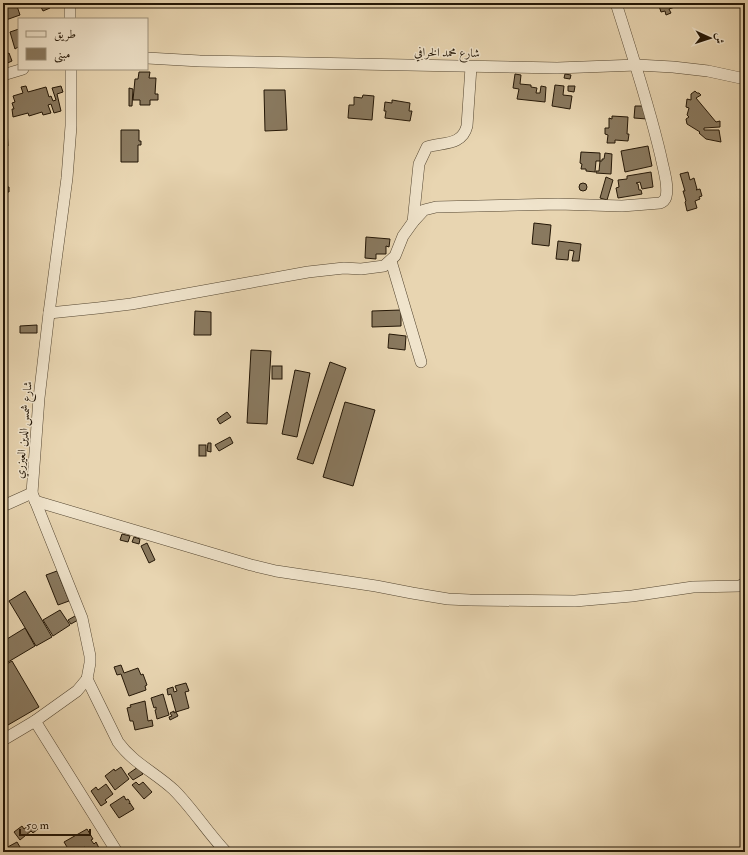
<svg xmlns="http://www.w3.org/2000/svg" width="748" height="855" font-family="'IM FELL Double Pica',Amiri,serif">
<rect width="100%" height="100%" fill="#e8d5b1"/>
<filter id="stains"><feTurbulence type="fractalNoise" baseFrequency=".005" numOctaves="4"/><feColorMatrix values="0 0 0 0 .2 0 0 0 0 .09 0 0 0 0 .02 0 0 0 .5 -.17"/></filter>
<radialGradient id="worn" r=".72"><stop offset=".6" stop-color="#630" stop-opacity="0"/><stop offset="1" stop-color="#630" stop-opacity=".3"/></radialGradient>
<g fill="#89795f" stroke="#231606">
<polygon points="5,3 16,3 20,15 3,21 3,4"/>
<polygon points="39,3 48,3 50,8 43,11"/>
<polygon points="658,3 674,3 675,7 669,9 671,13 666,15 665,11 661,12"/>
<polygon points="19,29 19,50 18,47 15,49 10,32"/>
<polygon points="3,44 7,54 9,53 12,61 3,65"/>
<polygon points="139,72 150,72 149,78 156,78 155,94 158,94 158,100 150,100 150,105 140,105 140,100 133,100 135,79 138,79"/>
<polygon points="515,74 521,75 520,84 531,85 531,87 537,88 536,93 540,93 541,86 546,87 545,102 517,99 519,89 513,88"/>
<polygon points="565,74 571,75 570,79 564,78"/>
<polygon points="555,85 564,86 563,95 572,96 570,109 552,106"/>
<polygon points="26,86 28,92 46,87 49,97 51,96 53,101 56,100 52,88 61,86 63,92 57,94 61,111 54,113 51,104 48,105 51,113 43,115 42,112 29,116 28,113 13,117 12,109 14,109 12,103 15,102 13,96 23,93 21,87"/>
<polygon points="568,86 575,86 574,92 568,91"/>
<polygon points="129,88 133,89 132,106 129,106"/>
<polygon points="264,90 285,90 287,130 265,131"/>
<polygon points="695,91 697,93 699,93 701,95 696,98 716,122 720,121 720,127 704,128 704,130 719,130 721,142 706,139 699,133 700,132 687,124 686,119 689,117 687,115 689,108 686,107 687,99 691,100 691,94"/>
<polygon points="363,95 374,96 372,120 348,118 349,105 354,105 354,97 362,98"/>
<polygon points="392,100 410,103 409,111 412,111 410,121 385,118 386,111 384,111 385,102 392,103"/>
<polygon points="635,106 647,106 647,119 634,118"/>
<polygon points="612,116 628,117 627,134 629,134 628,141 615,140 615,143 607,143 608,135 605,134 605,128 609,128 609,118 612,119"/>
<polygon points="3,130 7,130 8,146 3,147"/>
<polygon points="121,130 139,130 139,141 141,141 141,145 138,145 138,162 121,162"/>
<polygon points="648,146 652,166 625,172 621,151"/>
<polygon points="581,152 600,153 600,161 596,161 595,172 586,171 586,169 581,169 582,164 580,163"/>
<polygon points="605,153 612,154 611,174 596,173 596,171 599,171 600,161 602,161 602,159 604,159"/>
<polygon points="7,168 7,187 9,187 9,192 3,192 3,169"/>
<polygon points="651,172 653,187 642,189 640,182 636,183 638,184 639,190 641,190 642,194 618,198 616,188 619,187 618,180 627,179 627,176"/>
<polygon points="688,172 690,180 694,178 697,189 696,190 700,189 702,196 699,197 700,199 695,201 697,208 687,211 685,202 686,201 683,191 685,191 680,174"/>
<polygon points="606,177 613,180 607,200 600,198"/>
<circle cx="583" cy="187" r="4"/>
<polygon points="534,223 551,225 549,246 532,244"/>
<polygon points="366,237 390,239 389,247 386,246 386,254 376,254 376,259 365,258"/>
<polygon points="558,241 581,244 579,261 572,261 574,251 569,250 568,260 556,259"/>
<polygon points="401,310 401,326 372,327 372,311"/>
<polygon points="195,311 211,312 211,335 194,335"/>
<polygon points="37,325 37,333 20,333 20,326"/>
<polygon points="389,334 406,336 405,350 388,348"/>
<polygon points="251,350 271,351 267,424 247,423"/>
<polygon points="330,362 346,368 313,464 297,459"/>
<rect x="272" y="366" width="10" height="13"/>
<polygon points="295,370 310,373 297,437 282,434"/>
<polygon points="345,402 375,410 353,486 323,477"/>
<polygon points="227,412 231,417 220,424 217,419"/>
<polygon points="230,437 233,443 219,451 215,445"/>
<polygon points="208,443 211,443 211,452 207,451"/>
<rect x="199" y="445" width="7" height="11"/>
<polygon points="122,534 130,536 128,542 120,540"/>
<polygon points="134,537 140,539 139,544 132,542"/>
<polygon points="147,543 155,560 149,563 141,546"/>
<polygon points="57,571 69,601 58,605 46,575"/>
<polygon points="25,591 52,637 36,646 9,601"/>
<polygon points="60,610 70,625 53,636 43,620"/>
<polygon points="75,616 78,620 71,624 68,620"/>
<polygon points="25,628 35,646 3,665 3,631 7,639"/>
<polygon points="12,661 39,707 8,725 3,716 3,666"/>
<polygon points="121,665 124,673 138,668 141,675 143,674 147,685 145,686 146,690 129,696 121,674 117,675 114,667"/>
<polygon points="186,683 189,691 185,692 189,708 176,712 171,694 168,695 167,689 173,687 174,692 177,691 175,686"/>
<polygon points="163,694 169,715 157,719 155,710 156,710 156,707 154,708 151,698"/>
<polygon points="145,701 148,721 152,720 153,726 135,730 133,721 130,721 127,708 131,707 130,705"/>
<polygon points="174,711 174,713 176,712 178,716 170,720 169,717 172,716 170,713"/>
<polygon points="121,767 129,779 115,790 105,776 114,769 115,771"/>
<polygon points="138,767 143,774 133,780 128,774"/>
<polygon points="136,782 139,785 143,782 152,792 144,799 132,785"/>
<polygon points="106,784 113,794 105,800 107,802 101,806 91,791 96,787 98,790"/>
<polygon points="124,796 126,800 128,799 130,802 129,804 130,803 134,809 119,818 110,805"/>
<polygon points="32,823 38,829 33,833 31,831 20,840 14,832 22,826 24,829"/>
<polygon points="87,829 93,839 91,840 94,844 96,842 100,850 96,852 88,852 85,847 83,848 86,852 70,852 64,842"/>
<polygon points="17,842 23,852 3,852 3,848 4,849"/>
</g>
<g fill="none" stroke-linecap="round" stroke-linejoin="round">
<defs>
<g id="minor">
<polyline points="70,19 70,3"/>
<polyline points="147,58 200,61 557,68 637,65 673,67 708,71 745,79"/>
<polyline points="3,75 23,69"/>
<path d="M413 222 419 164 427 147C443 142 462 146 467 126L471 67"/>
<polyline points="391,261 421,362"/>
<path d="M49 313 98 308 131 304 308 272 344 268 361 269 384 266 395 256 403 236 413 222 424 210 436 207 558 204 622 206 660 203C663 202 665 200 666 197 669 185 663 168 661 157 649 105 632 54 616 3"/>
<polyline points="35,501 251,565 276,571 376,586 412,593 448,599 470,600 575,601 632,596 693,587 740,586 745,583"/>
<polyline points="3,506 32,493"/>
<path d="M87 679 118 742C133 763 156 773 174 790 193 809 207 832 226 852"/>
<polyline points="35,721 117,852"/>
<polyline points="3,740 35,721 77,691 87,679 90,663 90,656 82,618 32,493 39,398 49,313 67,178 71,126 71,69"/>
</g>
</defs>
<use href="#minor" stroke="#544631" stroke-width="12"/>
<use href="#minor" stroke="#f0e4cc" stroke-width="11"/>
</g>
<g text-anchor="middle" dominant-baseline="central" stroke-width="3" stroke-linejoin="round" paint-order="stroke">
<g font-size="12" fill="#231606" stroke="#f0e4cc">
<text transform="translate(447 53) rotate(1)">شارع محمد الخرافي</text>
<text transform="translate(24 430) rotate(-85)">شارع شمس الدين العيزري</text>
</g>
</g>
<rect width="748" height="855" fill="none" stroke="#e8d5b1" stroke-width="16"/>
<rect x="4" y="4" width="740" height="847" fill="none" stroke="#231606" stroke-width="2"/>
<rect x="8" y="8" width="732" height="839" fill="none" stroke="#231606"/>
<rect x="18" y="18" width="130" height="52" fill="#f0e4cc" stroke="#9e927d"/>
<rect x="26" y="31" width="20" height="6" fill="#f0e4cc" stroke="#9e927d"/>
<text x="54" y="38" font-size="12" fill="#231606">طريق</text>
<rect x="26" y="48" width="20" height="12" fill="#89795f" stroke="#9e927d"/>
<text x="54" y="58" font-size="12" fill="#231606">مبنى</text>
<g transform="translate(710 38) rotate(93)" stroke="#f0e4cc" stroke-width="3" paint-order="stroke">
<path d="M0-3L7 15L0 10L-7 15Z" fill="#231606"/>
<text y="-6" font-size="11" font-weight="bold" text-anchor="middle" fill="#231606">ش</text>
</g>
<path d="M20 829v6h70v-6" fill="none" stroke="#231606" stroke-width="2"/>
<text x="26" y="829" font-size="12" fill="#231606" stroke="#f0e4cc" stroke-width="3" paint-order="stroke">50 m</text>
<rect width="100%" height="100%" filter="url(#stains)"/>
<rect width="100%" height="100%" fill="url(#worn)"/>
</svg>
